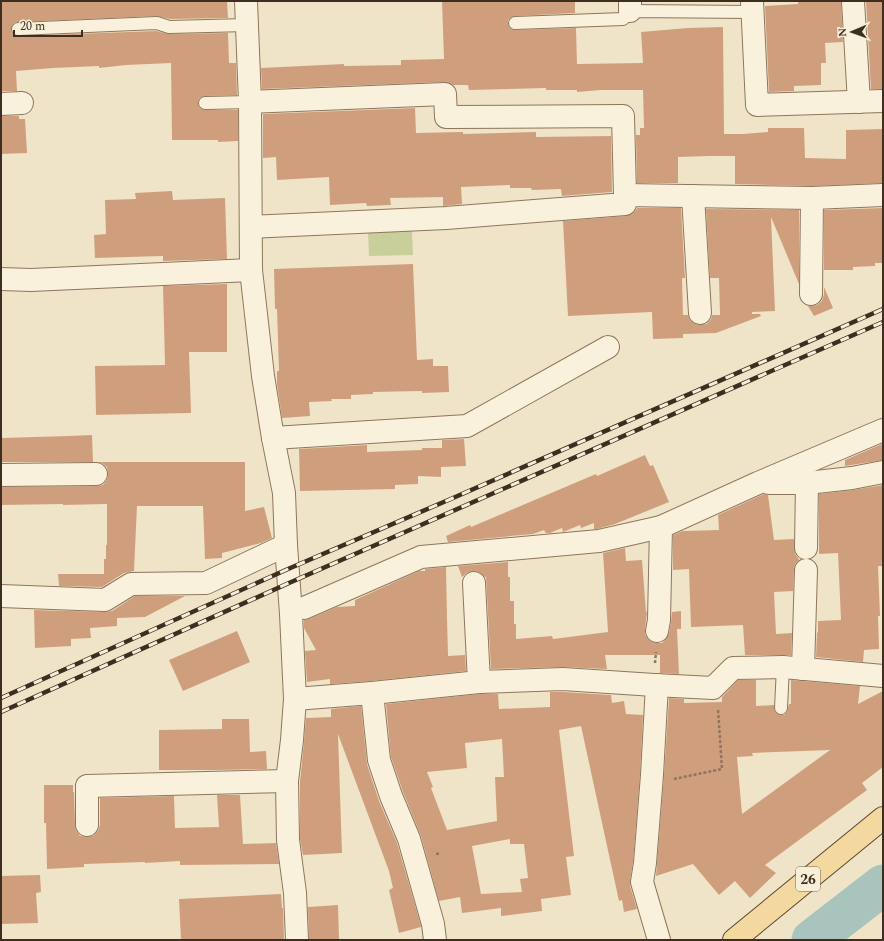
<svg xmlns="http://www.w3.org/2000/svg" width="884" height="941" font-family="Spectral,serif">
<rect width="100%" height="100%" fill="#f0e4c8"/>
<polygon fill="#c9cf9b" points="412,230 413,255 369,256 368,232"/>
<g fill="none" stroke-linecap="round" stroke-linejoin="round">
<polyline stroke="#a9c4bc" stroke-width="41" points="812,940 883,885"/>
</g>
<g fill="#cf9f7d" fill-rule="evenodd">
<polygon points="1,1 227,1 228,18 170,19 157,16 18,22 14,23 12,25 11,30 12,33 14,35 18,36 156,31 169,34 228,33 229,63 236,63 237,95 204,96 201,97 199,99 198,104 199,107 201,109 205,110 238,110 238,141 218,142 218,140 172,140 171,63 126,65 99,68 99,66 53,68 16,71 17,91 1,91"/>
<polygon points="442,1 575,1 575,13 515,16 511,17 508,20 508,23 509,27 512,30 515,30 576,28 577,64 643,63 641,32 688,28 723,27 724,134 743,134 768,132 768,128 804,128 805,158 846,159 846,130 883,129 883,183 812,186 735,184 735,156 709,156 678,157 678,183 637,183 636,135 640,135 640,128 644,128 643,90 601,90 577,92 577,90 546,90 546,88 469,90 468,85 453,85 450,83 444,82 262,89 261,68 344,64 344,66 401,65 401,60 444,59"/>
<polygon points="841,1 843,42 825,43 826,63 821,63 821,85 794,86 794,91 769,92 765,6 798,4 798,2"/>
<polygon points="866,1 883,1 883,89 871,89"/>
<polygon points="415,108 416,133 463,132 463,134 536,132 536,137 611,136 612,192 562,196 561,189 532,190 531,188 510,188 510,185 461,187 462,204 443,206 443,197 390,198 391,205 367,206 366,203 330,205 329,177 277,180 276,157 263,158 263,114"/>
<polygon points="1,116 19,116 19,119 25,119 27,153 1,154"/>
<polygon points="172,191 173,200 225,198 227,259 163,261 163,256 95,258 94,235 106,234 105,200 136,199 135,193"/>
<polygon points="637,208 681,208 685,278 682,278 683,315 688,315 690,320 695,324 700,325 707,324 711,319 712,315 720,315 719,278 710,278 706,209 799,210 799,284 771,217 775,311 752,312 752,314 760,314 761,316 716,333 683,334 683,338 653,339 652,312 568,316 563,221 626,216 632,214 636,210"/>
<polygon points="883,208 883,263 875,263 875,266 853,267 853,270 824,270 824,210"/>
<polygon points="413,264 417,360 433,359 433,366 448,366 449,392 422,393 422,391 373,392 373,394 351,395 351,399 331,399 332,401 309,402 310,416 282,418 277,384 277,371 279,371 277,309 275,309 274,269"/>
<polygon points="227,284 227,352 189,352 191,413 96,415 95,366 165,365 163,286"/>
<polygon points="824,287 833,308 814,316 808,306 811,306 817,305 822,301 824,294"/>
<polygon points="92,435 93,462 2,462 2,438 69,436"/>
<polygon points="464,439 466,466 441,467 441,477 418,476 418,484 395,485 395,489 300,491 299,449 367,445 367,452 422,450 422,448 442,448 442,440"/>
<polygon points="882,444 883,460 845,466 845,460"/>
<polygon points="645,455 650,466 653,465 669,502 615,524 597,529 594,529 594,523 581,528 580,525 563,532 562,528 550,533 546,533 544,530 533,534 448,542 446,536 470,525 471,527 596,474 597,476"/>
<polygon points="97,462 245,462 245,511 264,507 272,538 261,543 222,553 222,558 205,559 203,506 137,506 134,571 124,573 102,587 59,586 58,574 104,574 104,559 106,559 106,545 107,545 107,504 63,505 63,504 1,505 1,487 97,486 103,485 107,480 108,474 107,467 102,463"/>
<polygon points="883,485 883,566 878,566 880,616 878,616 879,649 864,650 863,662 816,657 817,633 818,632 818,621 841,620 838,553 819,554 819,494 853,490"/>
<polygon points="764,494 768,495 774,540 794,539 794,548 795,554 798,558 799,560 795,564 794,569 793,591 774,592 776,634 792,633 791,655 745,655 743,625 691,627 689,569 673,570 673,535 683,531 719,530 718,515"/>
<polygon points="625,548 626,561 642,560 646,612 647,612 645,629 645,635 649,640 655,643 662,643 666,639 669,633 671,622 672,612 681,611 681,629 677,629 679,674 660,673 660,655 605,655 607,669 563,667 491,669 486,577 485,577 479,572 474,571 468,572 462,577 458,566 508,562 508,577 510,577 510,601 514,601 514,624 516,624 516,639 552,636 553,639 608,632 603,553"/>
<polygon points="446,567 447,618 448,656 465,655 466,671 371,681 330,684 330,679 307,682 305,651 316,650 304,628 304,620 309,619 337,607 355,606 355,600 419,571 425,571 425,569"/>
<polygon points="135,596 185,596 145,617 117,618 117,626 90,628 91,638 71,639 71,646 35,648 34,610 105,612 112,611"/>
<polygon points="237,631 250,662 183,691 169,660"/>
<path d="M738 680H756V706L774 705 775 712 777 714 780 715H784L787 712 789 704H791V680L860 686 858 704 883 691V767L862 783 867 790 765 865 776 873 750 898 735 881 719 895 693 864 656 876 657 864 664 776 669 698 684 699V703L722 702V697ZM830 750 742 814 737 757 753 756 752 753Z"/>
<path d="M550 692H563L611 695 612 703 624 701 626 714 643 715 640 774 633 862 630 880V886L637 909 624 912 622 900 619 901 581 726 559 730 574 856 566 857 571 895 541 899 542 911 501 916V908L462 913 460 897 439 901 421 836 403 792 391 757 386 704 480 694H498L499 709 550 707ZM502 739 504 777H495L497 821 447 830 431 788 433 787 427 772 467 768 465 743ZM510 839V844H524L528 878 520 879 522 892 481 894 472 846Z"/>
<polygon points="361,706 367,764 379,801 397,843 421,926 421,927 399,933 389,890 393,888 389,871 338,734 342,853 303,855 300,839 300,782 304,742 306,718 331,717 331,709"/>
<polygon points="222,719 249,719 250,752 266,751 267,769 216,770 159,770 159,730 222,729"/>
<polygon points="44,785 73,785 73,792 74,792 75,825 76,831 80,836 87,837 93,836 98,831 100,825 100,798 174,796 175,828 219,827 217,795 240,795 243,844 276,843 279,864 180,865 180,861 145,863 145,862 84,864 84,867 47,869 46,823 44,823"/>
<polygon points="40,875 41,892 36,893 38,923 1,924 1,876"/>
<polygon points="281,894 282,908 283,908 284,940 181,940 179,899"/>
<polygon points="338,905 339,939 309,940 308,907"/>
</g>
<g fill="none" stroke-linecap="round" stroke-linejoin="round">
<defs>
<g id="service">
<polyline points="515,23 623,19 630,11 753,12"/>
<polyline points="18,29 157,23 169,27 247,25"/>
<polyline points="205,103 250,102"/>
<polyline points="781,708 783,667"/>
</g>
<g id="minor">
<polyline points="246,1 250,102 251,270 263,376 273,438 284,493 286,545 291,614 295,699 292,740 287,781 288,840 295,893 297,940"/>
<polyline points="630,1 630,11"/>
<polyline points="752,1 757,105 883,101"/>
<polyline points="853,1 859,102"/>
<polyline points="250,102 445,94 446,117 623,116 625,195"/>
<polyline points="1,104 22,103"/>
<polyline points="693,196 700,313"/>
<polyline points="251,227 446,218 625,204 625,195 812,198 883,195"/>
<polyline points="1,279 31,280 251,270"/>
<polyline points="811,294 812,198"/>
<polyline points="273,438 467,426 608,347"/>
<polyline points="1,475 96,474"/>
<polyline points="769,483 807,483 852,478 883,472"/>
<polyline points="806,548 807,483"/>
<polyline points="474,583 479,682"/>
<polyline points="1,596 105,600 131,584 206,583 286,545"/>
<polyline points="304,608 421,557 599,541 661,527"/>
<polyline points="657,631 659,620 661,527 758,483 883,430"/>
<polyline points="803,669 806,570"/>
<polyline points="657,685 652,775 645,863 642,882 659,940"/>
<polyline points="372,693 379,760 391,796 409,839 433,924 435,940"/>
<polyline points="295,699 372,693 479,682 563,679 654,685 713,688 733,668 783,667 883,676"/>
<polyline points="87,825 87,786 287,781"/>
</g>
<polyline id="primary" points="734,940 883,818"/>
</defs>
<use href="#service" stroke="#8d765c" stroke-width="14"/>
<use href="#minor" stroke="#8d765c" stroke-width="24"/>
<use href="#primary" stroke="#5b4430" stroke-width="24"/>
<g stroke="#8d765c" stroke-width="2.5" stroke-dasharray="3 2" stroke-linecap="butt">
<polyline points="655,663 656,652"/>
<polyline points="674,779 722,769 718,709"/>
<polyline points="436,854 441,853"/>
</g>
<use href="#service" stroke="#faf1dc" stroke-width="12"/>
<use href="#minor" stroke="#faf1dc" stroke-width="22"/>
<use href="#primary" stroke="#f3d9a0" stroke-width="22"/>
<defs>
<g id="rail">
<polyline points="1,698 288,569 453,498 883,309"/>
<polyline points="1,712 289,583 883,322"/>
</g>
</defs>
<use href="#rail" stroke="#3d2e20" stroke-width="4.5"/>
<use href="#rail" stroke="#f7eed8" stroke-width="3" stroke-dasharray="9" stroke-linecap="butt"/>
</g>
<g text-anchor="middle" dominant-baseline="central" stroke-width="3" stroke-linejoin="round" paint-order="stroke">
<rect fill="#f7eed8" stroke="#756857" stroke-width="1" x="796" y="867" width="24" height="24" rx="3"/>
<g font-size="14" font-weight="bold" fill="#3d2e20">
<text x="808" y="879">26</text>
</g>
</g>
<rect width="884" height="941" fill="none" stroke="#3d2e20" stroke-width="4"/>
<g transform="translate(852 32) rotate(268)" stroke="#f7eed8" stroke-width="3" paint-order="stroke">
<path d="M0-3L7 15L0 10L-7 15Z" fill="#3d2e20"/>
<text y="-6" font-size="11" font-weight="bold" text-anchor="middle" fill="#3d2e20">N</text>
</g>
<path d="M14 30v6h68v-6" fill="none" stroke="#3d2e20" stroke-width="2"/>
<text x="20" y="30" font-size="12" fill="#3d2e20" stroke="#f7eed8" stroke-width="3" paint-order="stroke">20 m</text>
</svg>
